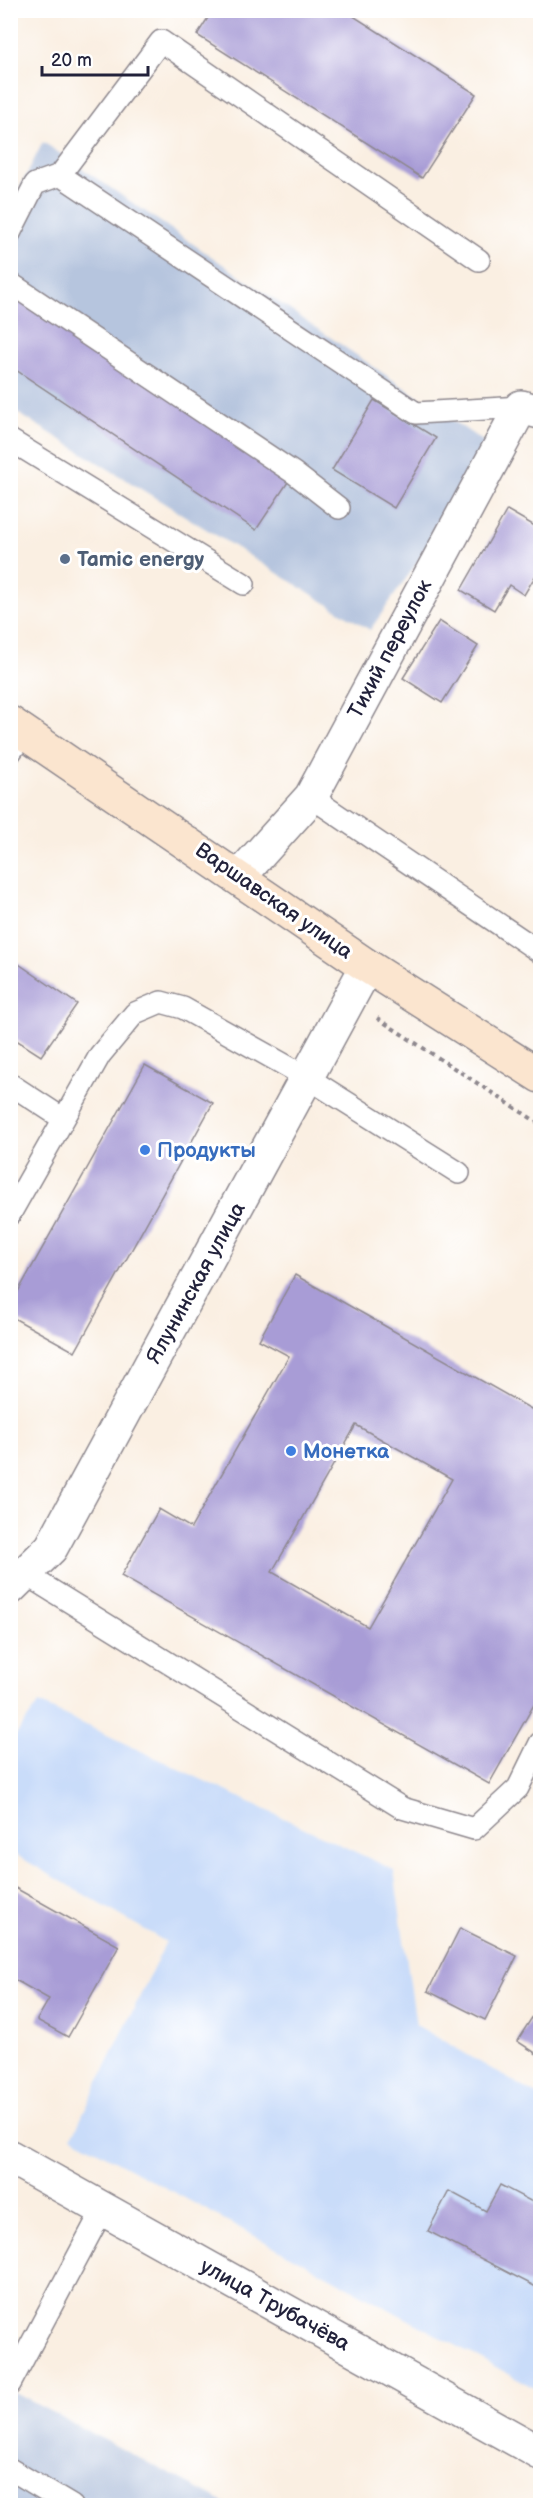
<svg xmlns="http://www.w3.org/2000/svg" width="551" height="2516" font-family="'Balsamiq Sans',sans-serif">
<rect width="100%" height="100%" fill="#fff"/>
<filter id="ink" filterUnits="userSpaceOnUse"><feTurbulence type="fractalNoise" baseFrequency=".0167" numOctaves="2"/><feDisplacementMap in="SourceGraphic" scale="12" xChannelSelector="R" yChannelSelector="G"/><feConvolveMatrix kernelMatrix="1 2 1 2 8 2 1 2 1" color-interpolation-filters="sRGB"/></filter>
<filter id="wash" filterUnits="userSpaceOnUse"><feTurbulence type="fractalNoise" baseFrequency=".008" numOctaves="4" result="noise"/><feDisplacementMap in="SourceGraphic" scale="24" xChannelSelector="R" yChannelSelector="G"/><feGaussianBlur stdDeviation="1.35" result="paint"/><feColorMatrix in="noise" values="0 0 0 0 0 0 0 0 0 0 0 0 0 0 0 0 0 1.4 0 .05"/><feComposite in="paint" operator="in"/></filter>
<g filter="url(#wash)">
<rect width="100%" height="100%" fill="#faefe2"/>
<polygon fill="#c9dcf9" points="39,1703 394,1870 416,2025 540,2097 540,2391 72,2137 166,1942 11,1852 11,1742"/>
<g fill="#b6c5de">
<polygon points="43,142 496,450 370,630 11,409 10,207"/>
<polygon points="11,2391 229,2505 11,2505"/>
</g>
<g id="blocks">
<g fill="#a89cd6" fill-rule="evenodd">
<polygon points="213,10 344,10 476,94 422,178 197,35"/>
<polygon points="10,293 294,473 256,530 10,366"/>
<polygon points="374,400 436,438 394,508 332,470"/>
<polygon points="507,510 540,529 540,576 537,573 524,595 509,585 494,610 461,590"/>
<polygon points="439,621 478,646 442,703 403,678"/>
<polygon points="10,958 77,1004 41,1056 10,1036"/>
<polygon points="145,1065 213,1103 75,1352 10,1316 10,1306"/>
<path d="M295 1275 540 1414V1694L489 1784 121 1576 159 1509 191 1528 289 1356 259 1340ZM356 1425 452 1479 368 1627 272 1572Z"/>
<polygon points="10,1885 119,1946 68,2037 37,2020 49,1999 10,1977"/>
<polygon points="460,1928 517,1956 485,2020 428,1991"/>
<polygon points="540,2005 540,2056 517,2041"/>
<polygon points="500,2185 540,2206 540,2289 428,2231 449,2191 486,2211"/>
</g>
</g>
</g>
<g filter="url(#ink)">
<use href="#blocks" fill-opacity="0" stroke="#8e888e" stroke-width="1.5"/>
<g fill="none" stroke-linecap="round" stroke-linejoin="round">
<defs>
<g id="lane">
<polyline points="60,175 416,413 521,407"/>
<polyline points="10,233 35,184 60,175 161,41 479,260"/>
<polyline points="10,283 294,473 339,508"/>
<polyline points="10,440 244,584"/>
<polyline points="10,753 25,732"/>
<polyline points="311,797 540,952"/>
<polyline points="10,1084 62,1118"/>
<polyline points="10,1214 100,1055 135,1013 161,1002 183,1008 308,1078 459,1173"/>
<polyline points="25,1574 402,1808 474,1829 518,1788 540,1743"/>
<polyline points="10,2384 103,2209"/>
<polyline points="10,2469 72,2506"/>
</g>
<g id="street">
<polyline points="239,877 311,797 521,407 540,412"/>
<polyline points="10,1588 51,1548 367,966"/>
<polyline points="10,2157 540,2453"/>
</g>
<polyline id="secondary" points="10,723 367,966 540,1076"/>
</defs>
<use href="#lane" stroke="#8e888e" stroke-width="24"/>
<use href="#street" stroke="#8e888e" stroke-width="36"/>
<use href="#secondary" stroke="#8e888e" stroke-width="36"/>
<polyline stroke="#8e888e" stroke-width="4" stroke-dasharray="4.5 4.5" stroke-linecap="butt" points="377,1018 540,1124"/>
<use href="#lane" stroke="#fff" stroke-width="21"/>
<use href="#street" stroke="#fff" stroke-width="33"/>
<use href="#secondary" stroke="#fbe5cf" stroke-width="33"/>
</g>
</g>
<circle fill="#5c6f8a" stroke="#fff" stroke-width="2" cx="65" cy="559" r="6"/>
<g fill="#3f7fe0" stroke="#fff" stroke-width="2">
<circle cx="145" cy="1150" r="6"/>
<circle cx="291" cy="1451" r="6"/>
</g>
<g text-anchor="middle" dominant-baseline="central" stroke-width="6" stroke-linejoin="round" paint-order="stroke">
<g font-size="21" font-weight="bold" fill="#4e5e75" stroke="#fff" text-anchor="start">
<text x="77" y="559">Tamic energy</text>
</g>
<g font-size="21" fill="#22223b" stroke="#fff">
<text transform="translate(390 649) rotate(-62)">Тихий переулок</text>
<text transform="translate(274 901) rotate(35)">Варшавская улица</text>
<text transform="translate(196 1283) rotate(-61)">Ялунинская улица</text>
<text transform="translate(275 2305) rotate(29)">улица Трубачёва</text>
</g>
<g font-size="21" font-weight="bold" fill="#366cbe" stroke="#fff" text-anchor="start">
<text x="157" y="1150">Продукты</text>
<text x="303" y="1451">Монетка</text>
</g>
</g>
<rect width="551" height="2516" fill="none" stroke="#fff" stroke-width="36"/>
<path d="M42 66v9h106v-9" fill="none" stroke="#22223b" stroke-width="3"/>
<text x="51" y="66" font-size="18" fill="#22223b" stroke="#ffffff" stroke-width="4.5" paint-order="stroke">20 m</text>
</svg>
